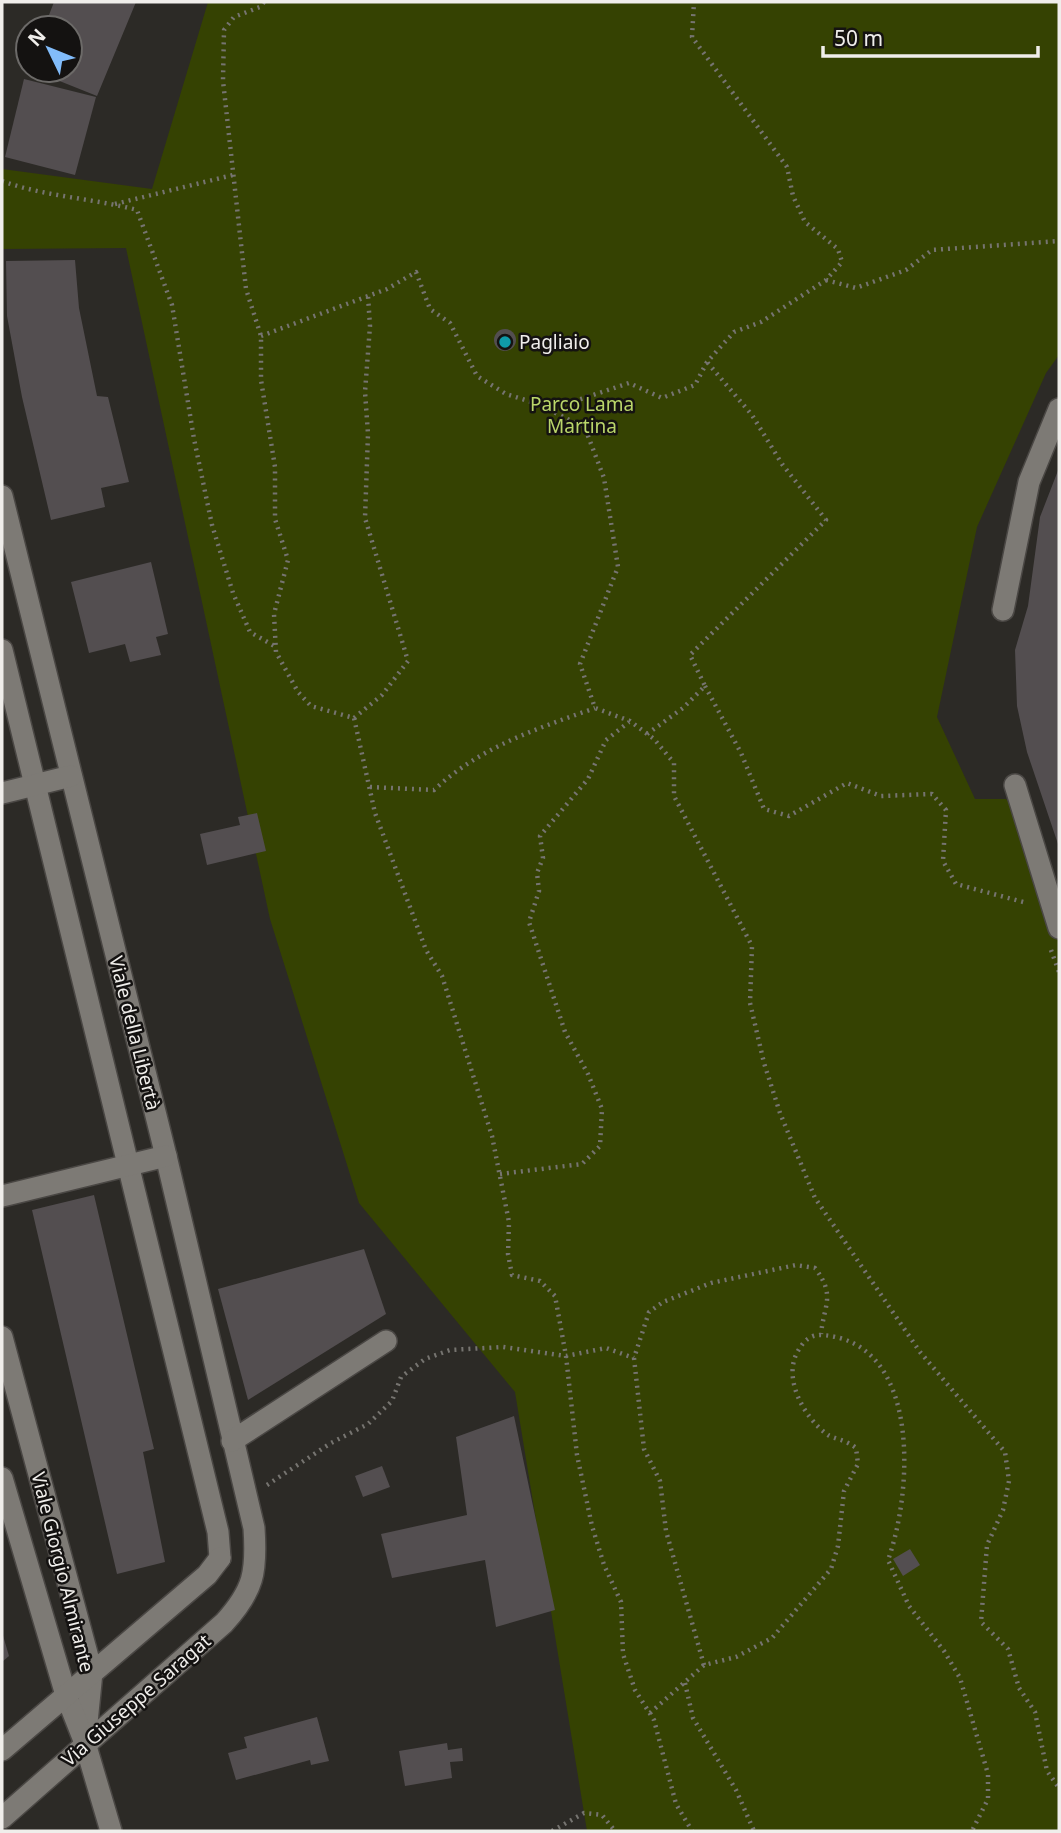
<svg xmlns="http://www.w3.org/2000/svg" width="1061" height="1833" font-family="'Noto Sans',sans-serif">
<rect width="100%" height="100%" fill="#2c2a26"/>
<polygon fill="#354202" points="208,2 1059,2 1059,355 1046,373 977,527 937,717 975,799 1006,799 1024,818 1059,930 1059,1831 587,1831 515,1392 359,1203 270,919 126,248 2,249 2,169 152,189"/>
<g fill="#534e50">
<polygon points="54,2 136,2 97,96 32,70 70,70 70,28 44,28"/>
<polygon points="24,79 96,97 75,175 5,157"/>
<polygon points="75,260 79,308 97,396 108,397 129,482 101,488 105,507 51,520 22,397 7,316 6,261"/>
<circle cx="505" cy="340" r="11"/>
<polygon points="1059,468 1059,847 1027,752 1017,706 1015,650 1028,606 1040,517"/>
<polygon points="151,562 168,634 156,637 161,655 130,662 125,644 89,653 71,582"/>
<polygon points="257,813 266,851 207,865 200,834 240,825 238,817"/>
<polygon points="94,1195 154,1449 143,1452 165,1562 117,1574 32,1210"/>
<polygon points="364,1249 386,1314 248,1400 218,1289"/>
<polygon points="514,1416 555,1610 496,1627 485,1560 392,1578 381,1534 467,1515 456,1437"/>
<polygon points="382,1466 390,1487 363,1497 355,1476"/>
<polygon points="910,1549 920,1565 903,1576 893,1559"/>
<polygon points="2,1632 9,1656 2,1662"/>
<polygon points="317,1717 329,1761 311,1765 310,1760 236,1780 228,1753 247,1748 244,1737"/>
<polygon points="447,1743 448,1750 462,1748 463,1761 450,1762 452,1778 405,1786 399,1751"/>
</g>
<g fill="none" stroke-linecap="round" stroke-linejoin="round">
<defs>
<g id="minor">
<path d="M2 496 166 1156 254 1528C257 1572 254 1590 224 1623L2 1818"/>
<polyline points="1003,610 1029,482 1059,409"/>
<polyline points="2,650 218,1532 220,1558"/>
<polyline points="1015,785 1059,928"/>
<polyline points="2,793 71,776"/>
<polyline points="2,1196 166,1156"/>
<polyline points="2,1337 92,1672 85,1743"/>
<polyline points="232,1441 386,1341"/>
<polyline points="2,1478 66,1695 85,1743 111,1831"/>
<polyline points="2,1750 207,1575 220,1558"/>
</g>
</defs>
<use href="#minor" stroke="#4a4744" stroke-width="24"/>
<g stroke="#767470" stroke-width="4.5" stroke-dasharray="2 5" stroke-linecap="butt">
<polyline points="264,2 260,7 234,17 224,30 223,81 246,289 261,336 261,380 275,467 275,519 288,560 274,614 276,652 298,692 311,706 354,718 375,813 426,950 442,976 492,1136 509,1222 508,1254 512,1275 540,1281 555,1296 566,1356 577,1455 592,1526 604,1565 621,1602 623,1654 635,1690 654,1720 676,1804 692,1831"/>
<path d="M2 181C46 197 92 198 137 210L172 305 194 439 212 525 233 593 250 632 276 647"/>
<polyline points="115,204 233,175"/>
<polyline points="826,280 856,288 906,270 932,250 1059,241"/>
<polyline points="261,336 387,289 416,272 430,309 450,323 477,376 506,394 538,404 585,428 604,478 618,567 580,664 595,708 630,721 654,739 674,763 674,796 752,946 750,1003 764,1063 780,1113 815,1198 920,1352 1005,1452 1009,1481 1003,1510 987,1545 981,1622 1008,1649 1019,1688 1035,1712 1047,1771 1059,1788"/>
<polyline points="539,404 569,403 629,383 662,398 695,385 707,362 734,332 761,322 826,280 842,262 838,249 805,222 793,196 787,167 692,37 694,2"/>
<polyline points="705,686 741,753 764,809 789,816 847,783 881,796 932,794 946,810 943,861 956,884 1027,903"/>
<polyline points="354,718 382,695 408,661 365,518 368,434 365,392 370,326 368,296"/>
<polyline points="647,734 683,708 705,686 690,655 826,520 782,464 752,415 707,362"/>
<path d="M370 787 434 790C480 747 536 729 595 708"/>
<polyline points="1051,950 1059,972"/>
<polyline points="500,1174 582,1164 600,1146 602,1109 588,1074 565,1032 529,922 539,891 537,873 543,858 540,836 588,779 606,740 629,722"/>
<polyline points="267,1485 331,1443 368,1424 392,1401 401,1377 425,1359 450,1350 503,1347 566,1356 606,1348 634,1358"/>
<path d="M704 1665 666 1531 660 1481 644 1449 634 1358 649 1312 663 1302 711 1283 796 1265 815 1268C836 1296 824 1304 821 1334"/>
<polyline points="685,1683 693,1718 736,1790 754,1831"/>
<path d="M650 1713 704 1665 736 1657 772 1638 831 1569 838 1546 844 1491 858 1464 856 1448C846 1440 835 1439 828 1435 804 1418 782 1378 798 1351 803 1342 810 1334 822 1335 923 1342 912 1494 888 1560L909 1606 944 1651 960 1678 988 1774V1799L972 1831"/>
<polyline points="552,1831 584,1813 602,1815 615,1831"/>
</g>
<use href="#minor" stroke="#7d7a75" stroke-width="21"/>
</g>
<circle fill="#0f9aa8" stroke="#141211" stroke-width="2.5" cx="505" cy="342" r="7"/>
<g text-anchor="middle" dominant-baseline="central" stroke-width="5" stroke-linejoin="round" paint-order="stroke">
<g font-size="19" fill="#f0eeeb" stroke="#141211" text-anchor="start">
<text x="519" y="342">Pagliaio</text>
</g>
<g font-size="19" fill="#bad66a" stroke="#141211">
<text x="582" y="404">Parco Lama<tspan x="582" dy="22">Martina</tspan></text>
</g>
<g font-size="19" fill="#f0eeeb" stroke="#141211">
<text transform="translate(135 1033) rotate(76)">Viale della Libertà</text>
<text transform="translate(63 1572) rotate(76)">Viale Giorgio Almirante</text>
<text transform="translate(136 1700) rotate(-41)">Via Giuseppe Saragat</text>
</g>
</g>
<rect width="1061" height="1833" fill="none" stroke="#f0eeeb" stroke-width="7"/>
<g transform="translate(49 49) rotate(313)"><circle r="33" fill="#141211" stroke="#6c6a68" stroke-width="2"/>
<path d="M0-5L12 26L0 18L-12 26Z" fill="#82bcfa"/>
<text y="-10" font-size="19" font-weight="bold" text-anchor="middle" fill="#f0eeeb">N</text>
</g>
<path d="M823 46v10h215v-10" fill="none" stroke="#f0eeeb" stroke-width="3.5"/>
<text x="834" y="46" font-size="21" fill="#f0eeeb" stroke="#141211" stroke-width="5" paint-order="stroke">50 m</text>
</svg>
